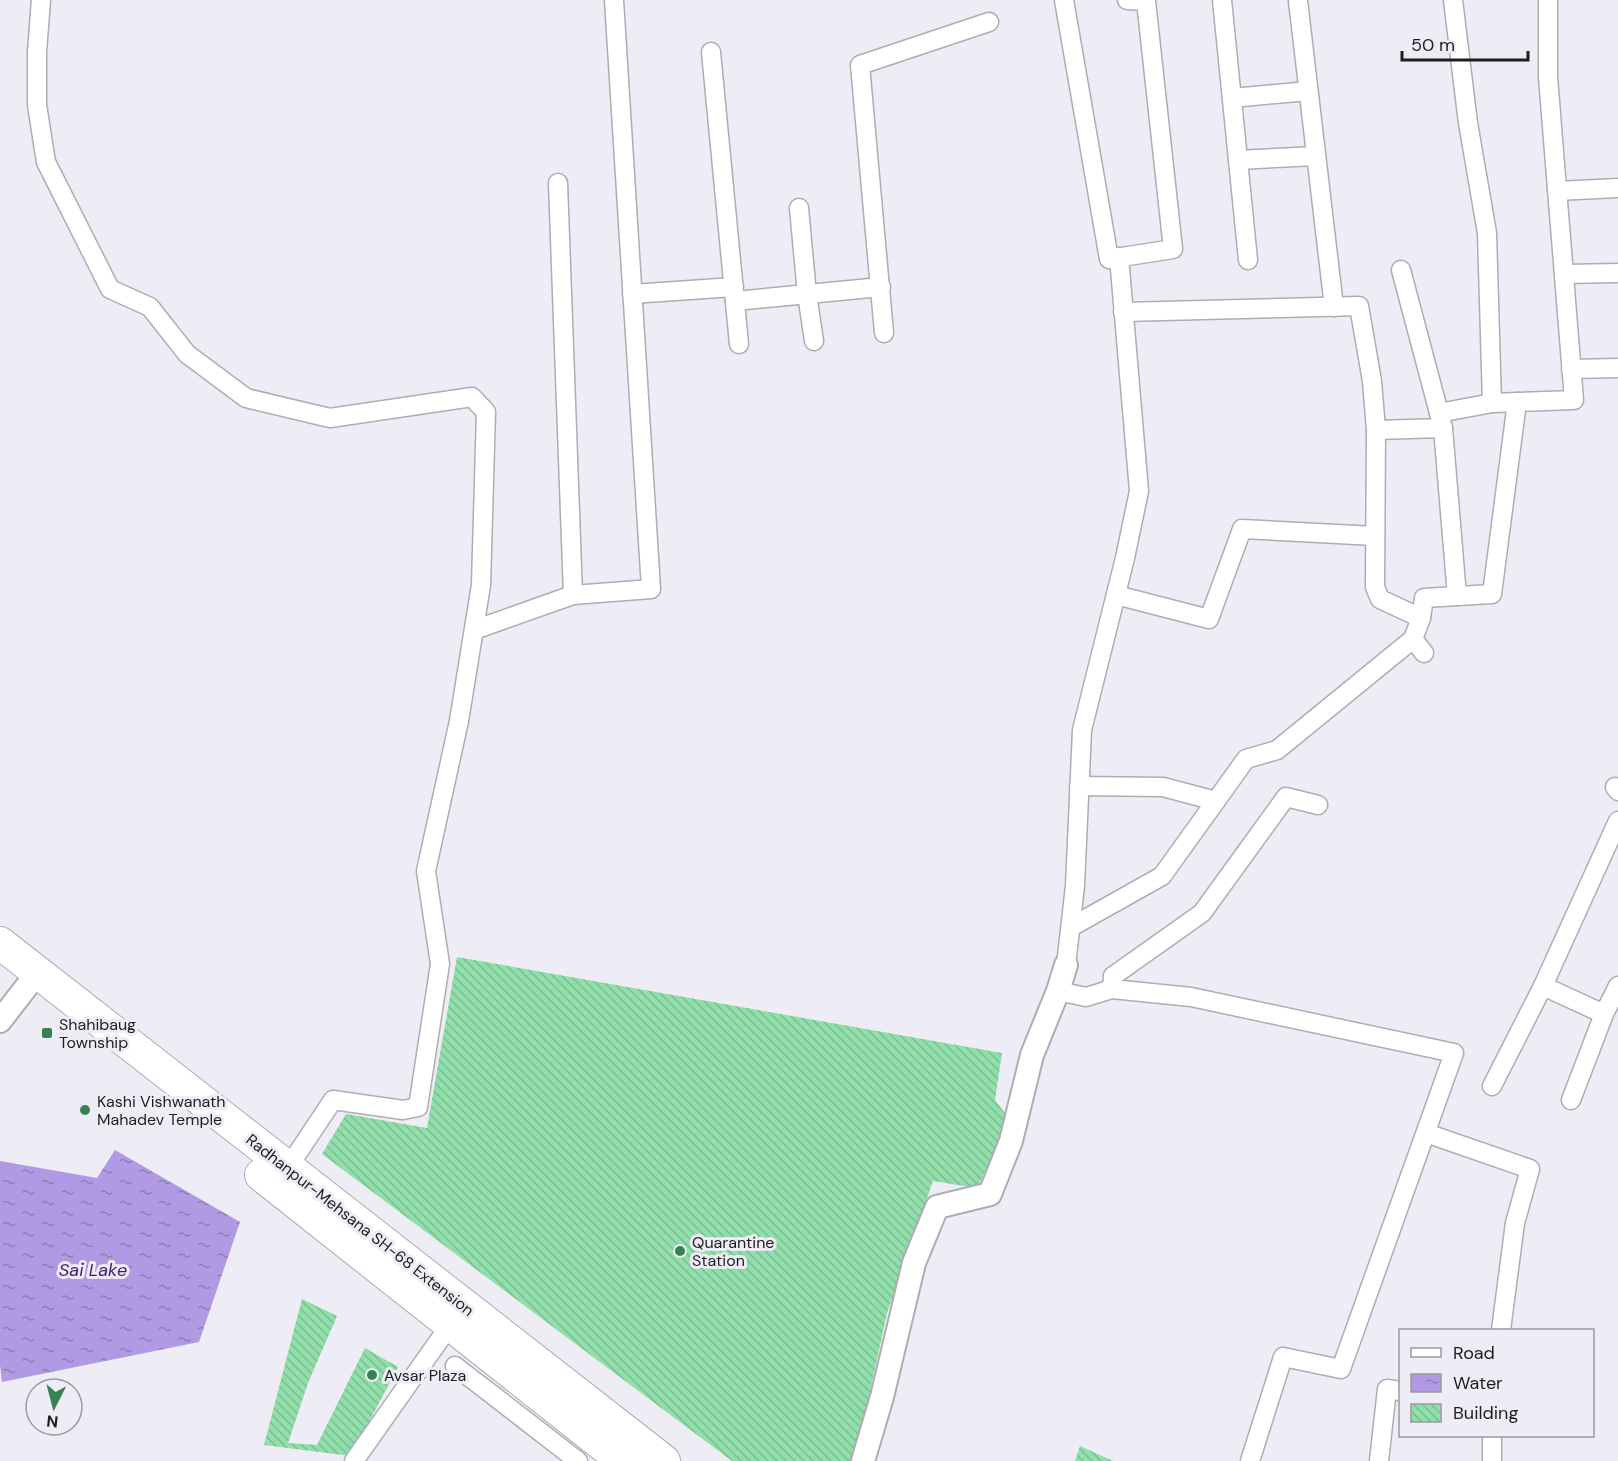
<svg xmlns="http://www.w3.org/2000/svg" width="1618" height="1461" font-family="'DM Sans',sans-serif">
<defs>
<pattern id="water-ripples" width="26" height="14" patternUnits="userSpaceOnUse" patternTransform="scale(1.5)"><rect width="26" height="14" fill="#b09ae4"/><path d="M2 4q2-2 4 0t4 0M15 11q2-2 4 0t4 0" fill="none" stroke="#8f7db8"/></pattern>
<pattern id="building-back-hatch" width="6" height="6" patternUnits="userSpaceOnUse" patternTransform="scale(1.5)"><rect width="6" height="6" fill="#90dea9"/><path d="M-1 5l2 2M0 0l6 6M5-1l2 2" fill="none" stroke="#7cbe91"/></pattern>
</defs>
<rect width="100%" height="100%" fill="#eeecf5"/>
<polygon fill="url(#water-ripples)" points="115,1150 240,1222 199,1342 2,1382 0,1365 0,1161 97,1178"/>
<g fill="url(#building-back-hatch)">
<polygon points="457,957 1002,1053 995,1100 1011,1121 977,1188 933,1181 887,1313 855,1461 732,1461 322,1154 346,1114 427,1128"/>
<polygon points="302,1299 337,1316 308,1383 288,1443 317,1445 365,1348 398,1367 351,1456 264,1445"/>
<polygon points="1080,1446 1113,1461 1075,1461"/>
</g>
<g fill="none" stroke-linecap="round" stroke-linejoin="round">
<defs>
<g id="minor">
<polyline points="41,0 37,52 37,105 46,162 110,289 150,307 187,354 246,398 330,418 472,397 486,412 481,585 459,721 426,871 440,964 418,1107 403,1110 333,1100 283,1175"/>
<polyline points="1064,0 1109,259 1173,249 1146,1 1127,0"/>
<polyline points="1222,0 1248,260"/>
<polyline points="1298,1 1334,307"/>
<polyline points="711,52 739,344"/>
<polyline points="1232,98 1308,91"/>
<polyline points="1238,160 1316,156"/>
<polyline points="558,183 573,595 651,589 614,0"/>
<polyline points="1557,191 1618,188"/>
<polyline points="799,208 807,294 814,341"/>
<polyline points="1564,274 1618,273"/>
<polyline points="632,294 734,287"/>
<polyline points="735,301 881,287"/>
<polyline points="884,333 860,65 989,22"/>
<polyline points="1571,369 1618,368"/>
<polyline points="1492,403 1574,400 1548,77 1548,0"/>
<polyline points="1439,413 1492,403 1487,233 1468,123 1453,0"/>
<polyline points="1443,428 1457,596"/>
<polyline points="1376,430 1443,428 1401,270"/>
<polyline points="1116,595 1209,619 1242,529 1375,536"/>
<polyline points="1421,618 1424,598 1492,594 1517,402"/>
<polyline points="474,630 573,595"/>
<polyline points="1413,639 1424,653"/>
<polyline points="1079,786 1163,787 1216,801"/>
<polyline points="1615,787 1618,791"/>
<polyline points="1618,821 1543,986 1604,1014 1618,986"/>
<polyline points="1071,927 1162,876 1246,759 1277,750 1413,639 1421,618 1380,599 1375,587 1376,430 1372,381 1359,306 1123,312"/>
<polyline points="1066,965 1075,886 1082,730 1125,558 1139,491 1119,257"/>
<polyline points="1112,989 1113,976 1202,913 1286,797 1318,805"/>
<polyline points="1058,991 1086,997 1112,989 1191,997 1454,1053 1341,1369 1283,1357 1250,1461"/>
<polyline points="1492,1086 1543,986"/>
<polyline points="1571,1100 1604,1014"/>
<polyline points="1426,1133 1530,1169 1515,1223 1501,1330"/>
<polyline points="455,1366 578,1461"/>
<polyline points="354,1461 450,1325"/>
<polyline points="1379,1461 1387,1389 1400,1391"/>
<polyline points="1492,1461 1492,1436"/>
</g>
<g id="tertiary">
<polyline points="0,1021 38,972"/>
<polyline points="863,1461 882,1397 914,1263 937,1207 990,1194 1011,1141 1032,1055 1058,991 1066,965"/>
</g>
<g id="trunk">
<polyline points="0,943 664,1461"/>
<polyline points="261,1175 623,1461"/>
</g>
</defs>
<use href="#minor" stroke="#aeacb5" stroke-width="21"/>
<use href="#tertiary" stroke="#aeacb5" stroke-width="26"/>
<use href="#trunk" stroke="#aeacb5" stroke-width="34"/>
<use href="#minor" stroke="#fff" stroke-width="18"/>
<use href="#tertiary" stroke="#fff" stroke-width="22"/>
<use href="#trunk" stroke="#fff" stroke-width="32"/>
</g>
<g fill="#358353" stroke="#eeecf5" stroke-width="2">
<rect x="41" y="1027" width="12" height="12" rx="3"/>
<circle cx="85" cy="1110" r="6"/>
<circle cx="680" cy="1251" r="6"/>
<circle cx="372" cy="1375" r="6"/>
</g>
<g text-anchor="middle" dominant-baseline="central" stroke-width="6" stroke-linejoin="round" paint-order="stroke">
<g font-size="16" fill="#1e1d20" stroke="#eeecf5" text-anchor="start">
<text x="59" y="1024">Shahibaug<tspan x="59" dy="18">Township</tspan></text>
<text x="97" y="1101">Kashi Vishwanath<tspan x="97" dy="18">Mahadev Temple</tspan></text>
<text x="692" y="1242">Quarantine<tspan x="692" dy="18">Station</tspan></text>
<text x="384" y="1375">Avsar Plaza</text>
</g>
<g font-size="16" fill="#1e1d20" stroke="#eeecf5">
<text transform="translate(360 1225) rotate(38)">Radhanpur-Mehsana SH-68 Extension</text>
</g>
<g font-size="18" font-style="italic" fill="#3f1b70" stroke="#eeecf5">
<text x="93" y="1270">Sai Lake</text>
</g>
</g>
<rect x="1399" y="1329" width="195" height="108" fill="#eeecf5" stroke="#9b99a0" stroke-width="1.5"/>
<rect x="1411" y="1348" width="30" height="9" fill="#ffffff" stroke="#9b99a0" stroke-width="1.5"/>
<text x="1453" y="1359" font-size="18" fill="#1e1d20">Road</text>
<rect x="1411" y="1374" width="30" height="18" fill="url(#water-ripples)" stroke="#9b99a0" stroke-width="1.5"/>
<text x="1453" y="1389" font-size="18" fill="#1e1d20">Water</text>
<rect x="1411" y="1404" width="30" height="18" fill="url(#building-back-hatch)" stroke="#9b99a0" stroke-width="1.5"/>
<text x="1453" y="1419" font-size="18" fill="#1e1d20">Building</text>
<g transform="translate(54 1407) rotate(186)"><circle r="28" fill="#eeecf5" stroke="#9b99a0" stroke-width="1.5"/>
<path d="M0-4.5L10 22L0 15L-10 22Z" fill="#358353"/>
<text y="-9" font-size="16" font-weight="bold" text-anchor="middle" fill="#1e1d20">N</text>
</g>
<path d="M1402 51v9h126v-9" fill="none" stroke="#1e1d20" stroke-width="3"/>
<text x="1411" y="51" font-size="18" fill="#1e1d20" stroke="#eeecf5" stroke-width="4.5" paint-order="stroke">50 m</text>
</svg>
